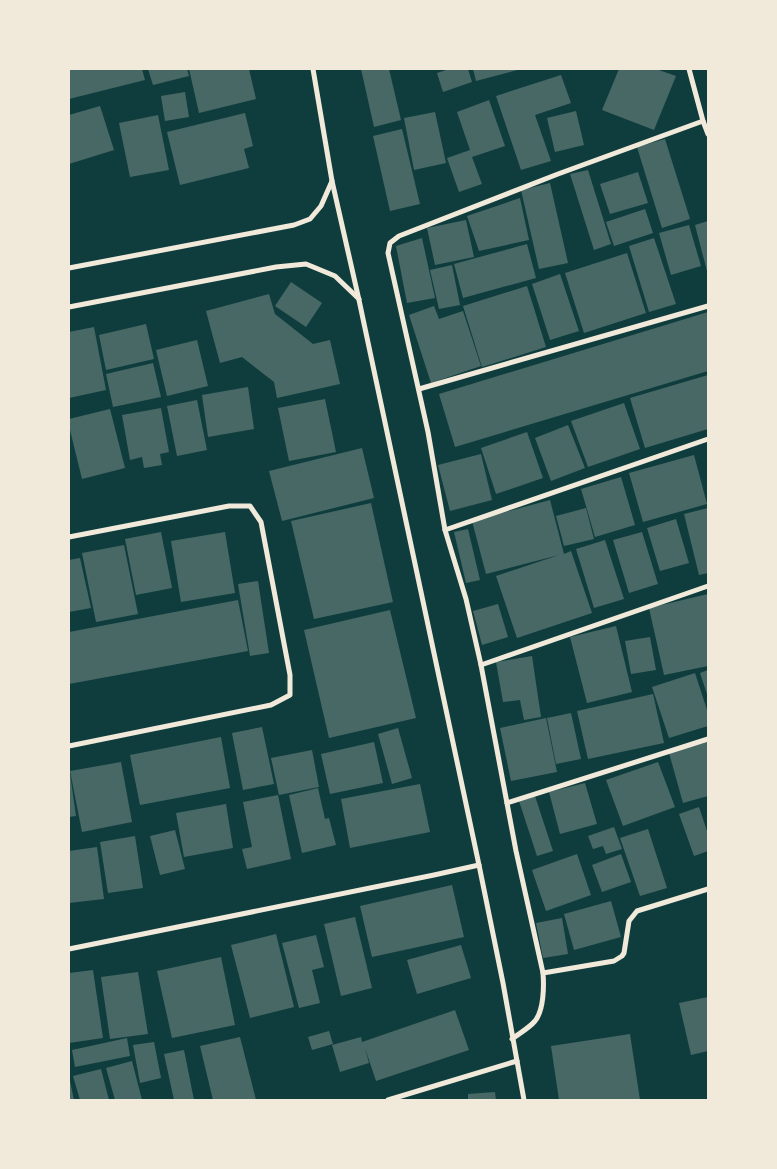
<svg xmlns="http://www.w3.org/2000/svg" width="777" height="1169" font-family="'Sofia Sans Condensed',sans-serif">
<rect width="100%" height="100%" fill="#0f3d3e"/>
<g fill="#486865">
<polygon points="69,69 142,69 145,80 69,99"/>
<polygon points="148,69 187,69 189,76 153,85"/>
<polygon points="189,69 249,69 256,99 199,113"/>
<polygon points="361,69 389,69 401,120 374,127"/>
<polygon points="449,69 468,69 472,82 443,92 437,73"/>
<polygon points="473,69 521,69 476,81"/>
<polygon points="619,69 656,69 676,76 654,130 602,110"/>
<polygon points="561,75 571,103 535,115 551,161 521,170 496,96"/>
<polygon points="185,92 189,117 165,121 161,96"/>
<polygon points="489,100 505,146 472,157 482,184 459,192 447,158 470,150 457,112"/>
<polygon points="100,106 114,150 69,164 69,115"/>
<polygon points="576,111 584,145 555,152 547,118"/>
<polygon points="435,112 446,163 414,170 404,118"/>
<polygon points="245,113 253,146 244,149 249,168 180,185 167,132"/>
<polygon points="158,115 169,170 130,177 119,123"/>
<polygon points="402,129 420,204 390,211 373,136"/>
<polygon points="665,139 690,219 662,228 637,147"/>
<polygon points="588,170 611,244 594,250 570,174"/>
<polygon points="638,172 648,203 610,214 600,184"/>
<polygon points="550,183 568,263 539,269 521,190"/>
<polygon points="520,198 529,240 479,251 467,216"/>
<polygon points="645,209 653,233 614,246 606,222"/>
<polygon points="466,220 474,257 435,265 427,228"/>
<polygon points="708,221 708,275 695,225"/>
<polygon points="689,225 701,266 671,275 659,233"/>
<polygon points="422,238 435,298 407,303 396,246"/>
<polygon points="654,238 676,304 649,312 629,246"/>
<polygon points="527,244 536,278 463,298 454,264"/>
<polygon points="627,253 646,313 584,333 565,273"/>
<polygon points="452,265 460,305 439,309 430,270"/>
<polygon points="560,274 579,331 550,340 532,284"/>
<polygon points="291,282 322,303 306,327 275,306"/>
<polygon points="527,286 546,347 482,367 463,306"/>
<polygon points="269,294 275,314 313,344 330,340 340,384 277,398 274,382 242,357 220,363 206,311"/>
<polygon points="434,306 439,319 463,311 481,366 431,383 409,315"/>
<polygon points="708,312 708,371 455,447 439,394"/>
<polygon points="146,324 154,359 106,370 99,335"/>
<polygon points="94,327 106,390 69,398 69,332"/>
<polygon points="197,340 208,386 167,396 156,350"/>
<polygon points="153,363 161,397 113,407 106,374"/>
<polygon points="708,375 708,429 645,448 630,398"/>
<polygon points="248,387 254,429 208,437 202,395"/>
<polygon points="325,399 336,452 289,461 278,408"/>
<polygon points="197,400 207,450 177,456 167,406"/>
<polygon points="624,403 640,449 588,467 571,421"/>
<polygon points="161,408 169,452 160,454 162,465 144,468 142,457 130,460 122,415"/>
<polygon points="110,409 125,468 82,479 69,426 69,419"/>
<polygon points="568,425 585,468 551,481 535,438"/>
<polygon points="527,432 543,478 496,494 481,448"/>
<polygon points="362,448 374,498 282,521 269,471"/>
<polygon points="481,454 492,500 450,511 438,465"/>
<polygon points="694,455 707,504 643,522 629,473"/>
<polygon points="621,477 635,525 595,537 581,489"/>
<polygon points="550,500 564,554 571,551 592,613 517,638 496,576 559,555 486,574 472,521"/>
<polygon points="371,503 393,602 314,619 291,521"/>
<polygon points="586,508 594,539 564,546 556,516"/>
<polygon points="708,508 708,573 699,575 684,514"/>
<polygon points="676,519 689,563 660,571 647,528"/>
<polygon points="468,529 480,580 466,583 454,532"/>
<polygon points="161,532 172,588 136,595 125,539"/>
<polygon points="225,532 235,593 181,602 171,541"/>
<polygon points="642,532 658,584 629,593 613,540"/>
<polygon points="605,540 624,599 594,608 576,549"/>
<polygon points="124,545 138,614 96,622 82,553"/>
<polygon points="80,558 91,608 69,612 69,560"/>
<polygon points="258,581 269,653 250,656 238,584"/>
<polygon points="708,594 708,666 664,675 649,608"/>
<polygon points="238,600 248,651 69,684 69,632"/>
<polygon points="498,604 508,637 482,645 473,611"/>
<polygon points="390,610 416,718 329,738 304,630"/>
<polygon points="616,626 632,692 587,703 570,637"/>
<polygon points="650,637 656,670 631,674 625,641"/>
<polygon points="532,656 541,717 524,720 520,700 503,702 496,662"/>
<polygon points="708,670 708,697 700,673"/>
<polygon points="695,673 708,713 708,726 669,738 652,687"/>
<polygon points="653,694 664,743 588,759 577,711"/>
<polygon points="571,713 581,759 556,764 547,718"/>
<polygon points="546,718 557,772 511,781 500,728"/>
<polygon points="262,727 274,784 243,790 232,733"/>
<polygon points="398,728 412,778 392,784 378,734"/>
<polygon points="221,737 230,788 140,805 130,755"/>
<polygon points="374,742 383,783 330,794 321,754"/>
<polygon points="708,742 708,796 683,803 669,753"/>
<polygon points="312,750 319,787 279,795 271,758"/>
<polygon points="121,762 132,822 82,832 70,771"/>
<polygon points="658,762 675,807 623,826 606,780"/>
<polygon points="69,773 70,773 76,816 69,817"/>
<polygon points="585,783 597,824 560,834 549,792"/>
<polygon points="420,784 430,832 350,848 341,799"/>
<polygon points="318,788 325,819 329,818 336,845 302,853 289,795"/>
<polygon points="278,795 291,859 247,869 242,849 252,847 243,802"/>
<polygon points="535,796 553,851 537,856 519,801"/>
<polygon points="226,804 233,848 184,857 176,813"/>
<polygon points="699,807 708,834 708,851 694,856 679,814"/>
<polygon points="614,827 622,849 606,854 603,846 593,849 588,836"/>
<polygon points="648,829 667,888 640,896 620,838"/>
<polygon points="175,830 185,869 160,875 150,836"/>
<polygon points="135,836 143,888 108,893 100,842"/>
<polygon points="97,847 104,899 69,903 69,851"/>
<polygon points="577,854 591,895 546,911 532,870"/>
<polygon points="621,854 631,882 602,892 592,865"/>
<polygon points="452,885 464,937 372,957 360,906"/>
<polygon points="611,901 621,937 574,950 564,914"/>
<polygon points="355,917 372,988 341,996 324,924"/>
<polygon points="562,918 568,954 543,958 536,923"/>
<polygon points="276,934 294,1007 250,1018 231,945"/>
<polygon points="316,935 324,967 312,970 320,1003 299,1008 282,943"/>
<polygon points="461,945 471,978 417,994 407,960"/>
<polygon points="221,957 235,1025 172,1038 157,971"/>
<polygon points="93,970 103,1038 69,1043 69,973"/>
<polygon points="138,972 148,1034 110,1039 101,977"/>
<polygon points="708,997 708,1051 691,1055 679,1003"/>
<polygon points="455,1010 469,1050 376,1081 365,1048 369,1063 340,1072 332,1045 361,1037 362,1042"/>
<polygon points="329,1031 333,1044 312,1050 308,1037"/>
<polygon points="630,1034 640,1100 559,1100 551,1046"/>
<polygon points="240,1037 256,1100 213,1100 200,1046"/>
<polygon points="127,1038 130,1056 75,1067 72,1050"/>
<polygon points="154,1042 161,1078 140,1083 133,1045"/>
<polygon points="184,1050 194,1100 174,1100 164,1054"/>
<polygon points="132,1061 142,1100 115,1100 106,1068"/>
<polygon points="101,1069 109,1100 80,1100 73,1076"/>
<polygon points="69,1081 70,1081 74,1100 69,1100"/>
<polygon points="495,1092 496,1100 468,1100 468,1094"/>
</g>
<g fill="none" stroke-linecap="round" stroke-linejoin="round">
<g stroke="#f1e9da" stroke-width="5">
<polyline points="313,69 332,181 359,300 479,865 503,983 524,1100"/>
<polyline points="689,69 703,121 708,134"/>
<polyline points="69,268 294,225 310,219 321,206 332,181"/>
<polyline points="69,307 276,267 306,264 335,276 359,299"/>
<polyline points="419,389 708,306"/>
<polyline points="445,530 708,439"/>
<polyline points="69,537 229,506 250,506 261,522 290,675 290,695 271,705 69,746"/>
<polyline points="481,665 708,586"/>
<polyline points="507,803 708,739"/>
<polyline points="69,949 434,875 479,865"/>
<polyline points="543,973 516,851 481,665 466,599 445,530 428,432 388,253 390,243 399,236 558,174 703,121"/>
<path d="M512 1039C520 1033 529 1028 535 1021 544 1010 544 986 543 973L614 961 622 956 624 953 629 921 637 911 708 889"/>
<polyline points="388,1100 517,1061"/>
</g>
</g>
<rect width="777" height="1169" fill="none" stroke="#f1e9da" stroke-width="140"/>
</svg>
